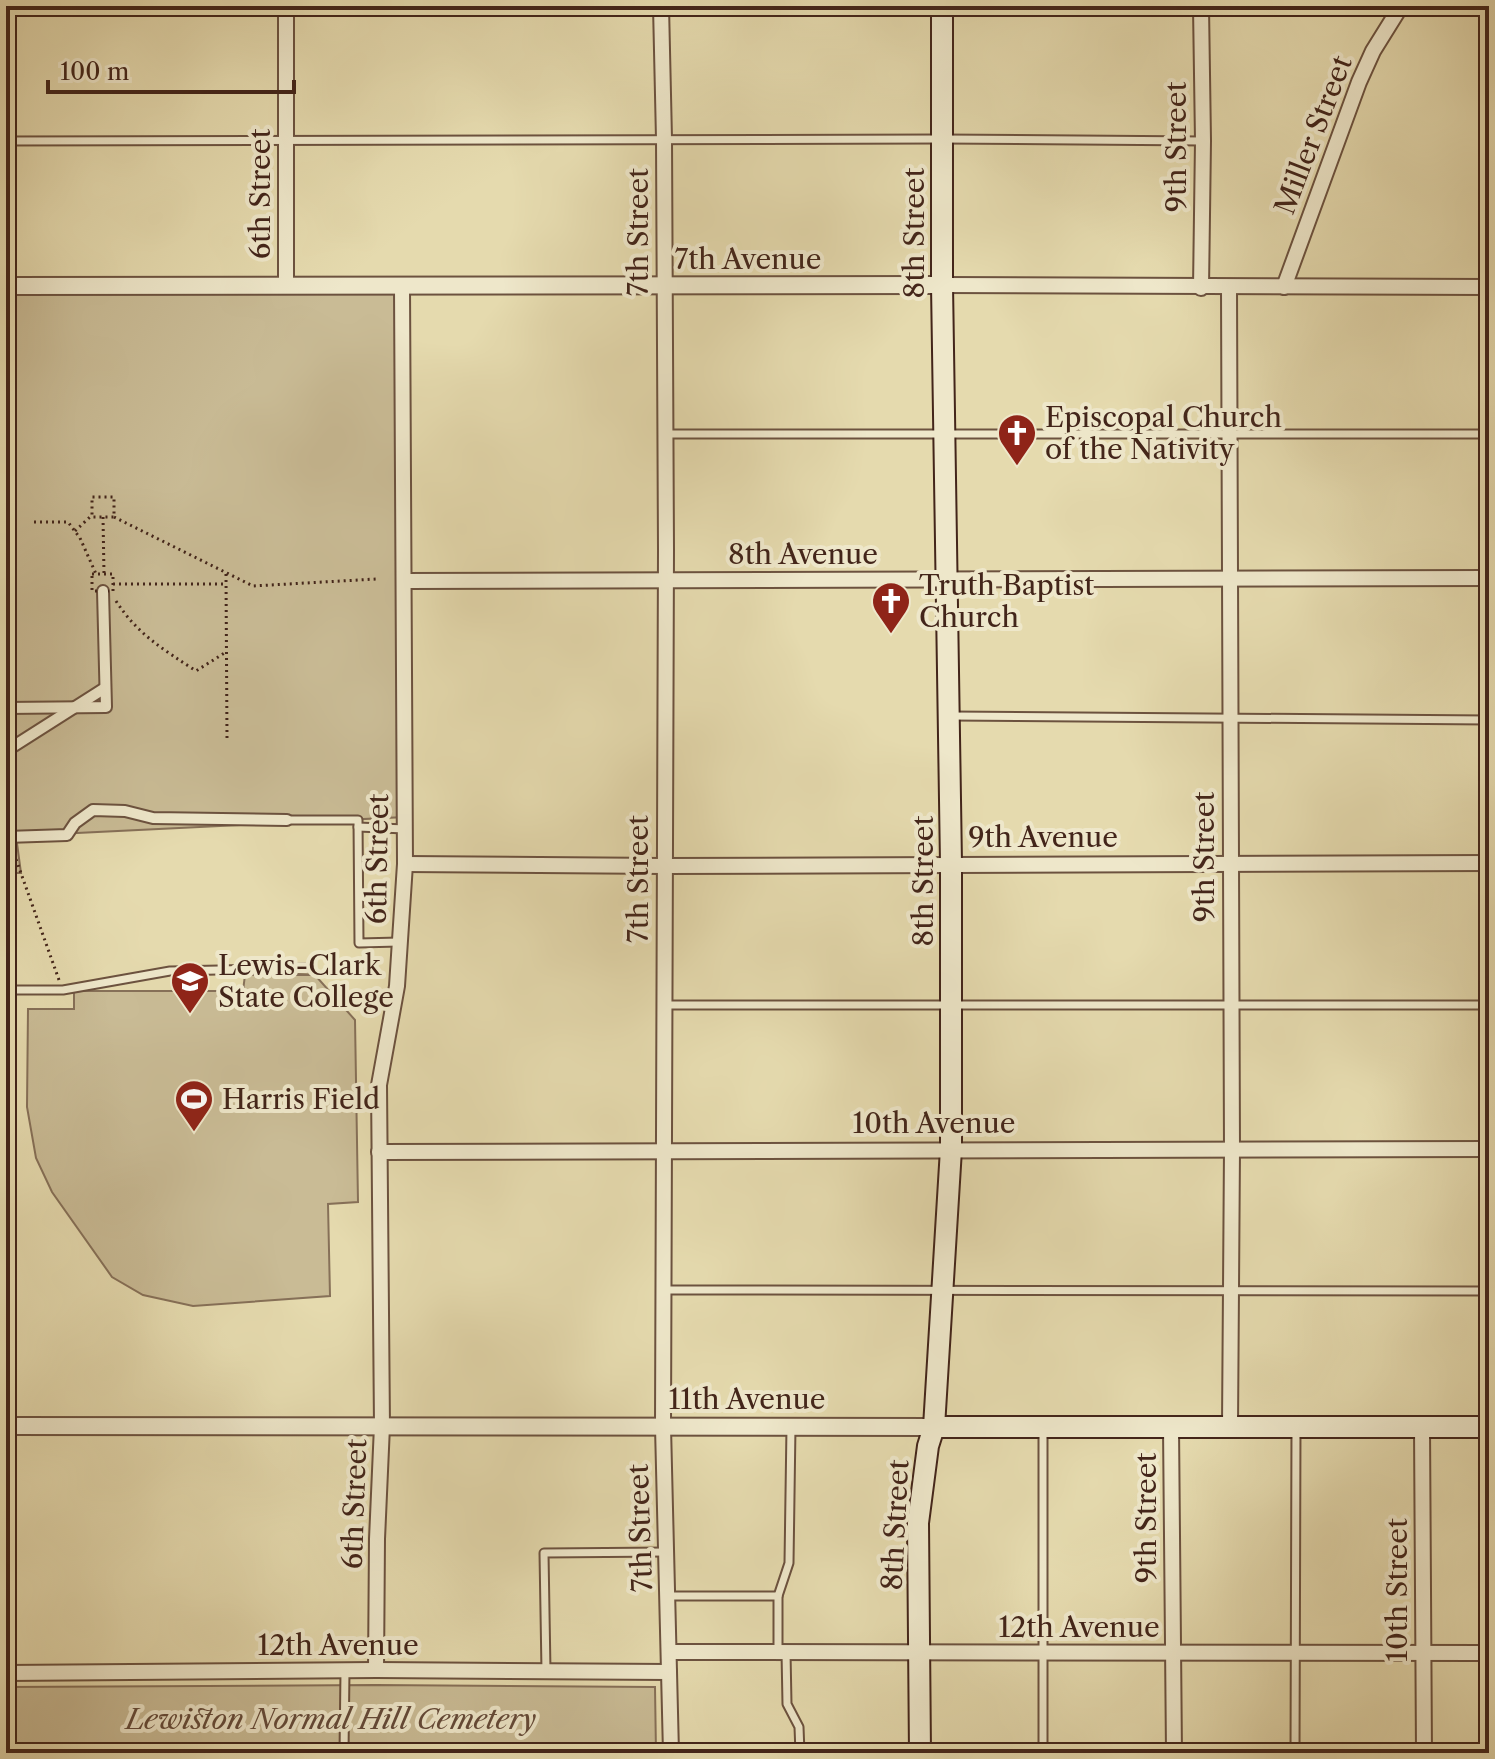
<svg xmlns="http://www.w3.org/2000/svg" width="1495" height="1759" font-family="'Libre Caslon Text',serif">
<rect width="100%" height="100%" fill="#e5daae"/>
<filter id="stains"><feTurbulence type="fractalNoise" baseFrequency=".0025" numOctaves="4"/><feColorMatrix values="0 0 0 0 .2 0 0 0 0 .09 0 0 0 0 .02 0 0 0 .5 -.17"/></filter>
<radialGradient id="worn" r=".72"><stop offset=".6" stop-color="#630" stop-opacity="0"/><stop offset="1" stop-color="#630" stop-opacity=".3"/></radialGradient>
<g fill="#c9bb95" stroke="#867058" stroke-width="2">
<polygon points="6,285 402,287 405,817 16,836 21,873 6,873"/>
<polygon points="245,975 315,975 355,1020 358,1202 328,1204 330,1296 193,1306 143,1295 112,1277 52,1192 36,1158 27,1107 28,1009 74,1009 74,991 243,991"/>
<polygon points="376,1685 655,1687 656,1753 6,1753 6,1687"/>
</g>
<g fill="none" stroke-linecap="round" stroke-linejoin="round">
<defs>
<g id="service">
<polyline points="6,141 942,139 1203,141"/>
<polyline points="666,434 1489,434"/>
<polyline points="951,716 1489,720"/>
<polyline points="287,820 358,820 359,943 399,942"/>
<polyline points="358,827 405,829"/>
<polyline points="6,990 63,990 170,971 309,968"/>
<polyline points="664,1005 1489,1005"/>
<polyline points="663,1290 1489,1291"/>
<polyline points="668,1596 778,1596 778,1652"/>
<polyline points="778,1596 789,1563 791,1427"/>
<polyline points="786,1652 787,1704 799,1727 800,1753"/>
<polyline points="546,1671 544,1553 667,1552"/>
<polyline points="344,1753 345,1671"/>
<polyline points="1043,1753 1043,1429"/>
<polyline points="1295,1753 1296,1427"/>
</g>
<g id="pedestrian">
<polyline points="6,708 106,707 103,591"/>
<polyline points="6,751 105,688"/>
<polyline points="6,837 67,835 75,823 93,810 125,811 153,818 287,820"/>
</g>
<g id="minor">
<polyline points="286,6 286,286"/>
<polyline points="661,6 664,139 666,550 663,1427 671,1753"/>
<polyline points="1122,6 1201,7 1203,141 1201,288"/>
<polyline points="942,285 1489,287"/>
<polyline points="1284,287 1359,82 1373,51 1401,6"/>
<polyline points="1229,288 1232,1149 1230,1427"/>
<polyline points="404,581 1489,578"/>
<polyline points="405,864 664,866 1489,863"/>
<polyline points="379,1152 1489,1149"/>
<polyline points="1171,1427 1174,1753"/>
<polyline points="1422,1427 1424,1753"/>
<polyline points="670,1652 1489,1653"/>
<polyline points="376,1670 377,1539 382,1426 379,1085 397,986 405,864 402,287"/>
<polyline points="6,1673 376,1670 669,1672"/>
</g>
<g id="tertiary">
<polyline points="6,286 942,285"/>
<polyline points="6,1426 934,1427"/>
</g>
<g id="secondary">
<polyline points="934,1427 1489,1427"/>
<polyline points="920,1753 918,1523 928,1446 934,1427 951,1149 951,864 942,285 942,6"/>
</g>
</defs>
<use href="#service" stroke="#6c523f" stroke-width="11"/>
<use href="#pedestrian" stroke="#6c523f" stroke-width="14"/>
<use href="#minor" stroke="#6c523f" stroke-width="18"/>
<use href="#tertiary" stroke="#6c523f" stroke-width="20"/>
<use href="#secondary" stroke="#43251a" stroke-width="24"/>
<g stroke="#43251a" stroke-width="3" stroke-dasharray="2 4" stroke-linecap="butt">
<polyline points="103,517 104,574"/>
<polyline points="114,517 253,586 376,579"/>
<polyline points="34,522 68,522 80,538 96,574"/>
<polyline points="75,531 90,517 114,517 114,497 92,497 92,517"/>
<rect x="92" y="574" width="21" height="17"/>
<polyline points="226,574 227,738"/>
<polyline points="113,584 226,584"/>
<path d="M116 601C138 635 163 649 196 671L226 652"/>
<polyline points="12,848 59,980"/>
</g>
<use href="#service" stroke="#eee7ca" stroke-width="7"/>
<use href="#pedestrian" stroke="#eee7ca" stroke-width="10"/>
<use href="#minor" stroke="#eee7ca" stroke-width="14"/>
<use href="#tertiary" stroke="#eee7ca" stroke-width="16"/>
<use href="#secondary" stroke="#eee7ca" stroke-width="20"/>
</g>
<defs>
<symbol id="church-pin" viewBox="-11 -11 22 30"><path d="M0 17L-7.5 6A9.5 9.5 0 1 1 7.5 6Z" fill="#8f2418" stroke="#eee7ca"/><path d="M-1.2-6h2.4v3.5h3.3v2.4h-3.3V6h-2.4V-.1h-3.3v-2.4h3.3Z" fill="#fff"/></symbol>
<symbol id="university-pin" viewBox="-11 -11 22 30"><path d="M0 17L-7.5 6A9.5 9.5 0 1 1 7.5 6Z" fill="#8f2418" stroke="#eee7ca"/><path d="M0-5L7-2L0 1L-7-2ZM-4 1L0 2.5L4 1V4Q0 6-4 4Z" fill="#fff"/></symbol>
<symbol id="stadium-pin" viewBox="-11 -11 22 30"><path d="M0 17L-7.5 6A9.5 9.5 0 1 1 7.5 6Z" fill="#8f2418" stroke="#eee7ca"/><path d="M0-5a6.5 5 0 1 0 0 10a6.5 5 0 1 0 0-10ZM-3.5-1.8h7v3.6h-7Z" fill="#fff"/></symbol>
</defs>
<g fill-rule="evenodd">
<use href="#church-pin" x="995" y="411" width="44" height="60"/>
<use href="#church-pin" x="869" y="579" width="44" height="60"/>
<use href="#university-pin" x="168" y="959" width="44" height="60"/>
<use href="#stadium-pin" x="172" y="1077" width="44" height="60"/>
</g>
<g text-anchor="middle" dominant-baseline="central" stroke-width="8" stroke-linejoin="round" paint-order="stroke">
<g font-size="28" fill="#43251a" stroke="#eee7ca">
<text transform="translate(1313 135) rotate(-69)">Miller Street</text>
<text transform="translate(1176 147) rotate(-90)">9th Street</text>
<text transform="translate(260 194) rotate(-90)">6th Street</text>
<text transform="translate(638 232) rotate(-90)">7th Street</text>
<text transform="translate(914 233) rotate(-90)">8th Street</text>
<text x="748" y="259">7th Avenue</text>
<text x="803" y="554">8th Avenue</text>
<text x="1043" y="837">9th Avenue</text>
<text transform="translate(1204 857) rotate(-90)">9th Street</text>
<text transform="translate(377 859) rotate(-89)">6th Street</text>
<text transform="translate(638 879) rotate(-90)">7th Street</text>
<text transform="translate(923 881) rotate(-90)">8th Street</text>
<text x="934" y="1123">10th Avenue</text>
<text x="747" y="1399">11th Avenue</text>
<text transform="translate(354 1504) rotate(-88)">6th Street</text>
<text transform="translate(1146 1518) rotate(-90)">9th Street</text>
<text transform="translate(895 1525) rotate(-87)">8th Street</text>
<text transform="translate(640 1528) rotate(-92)">7th Street</text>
<text transform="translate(1397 1590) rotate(-90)">10th Street</text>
<text x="1079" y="1627">12th Avenue</text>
<text x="338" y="1645">12th Avenue</text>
</g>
<g font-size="28" fill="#43251a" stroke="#eee7ca" text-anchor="start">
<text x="1045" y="417">Episcopal Church<tspan x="1045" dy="32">of the Nativity</tspan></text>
<text x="919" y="585">Truth Baptist<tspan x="919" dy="32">Church</tspan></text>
<text x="218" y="965">Lewis-Clark<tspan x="218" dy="32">State College</tspan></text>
<text x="222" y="1099">Harris Field</text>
</g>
<g font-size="28" font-style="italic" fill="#644a39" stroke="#eee7ca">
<text x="331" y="1719">Lewiston Normal Hill Cemetery</text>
</g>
</g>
<rect width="1495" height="1759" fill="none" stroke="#e5daae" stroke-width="32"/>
<rect x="8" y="8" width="1479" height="1743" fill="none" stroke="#43251a" stroke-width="4"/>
<rect x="16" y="16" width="1463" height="1727" fill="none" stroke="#43251a" stroke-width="2"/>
<path d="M48 80v12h246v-12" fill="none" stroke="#43251a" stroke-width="4"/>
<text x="60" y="80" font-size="24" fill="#43251a" stroke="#eee7ca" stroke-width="6" paint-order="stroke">100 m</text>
<rect width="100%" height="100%" filter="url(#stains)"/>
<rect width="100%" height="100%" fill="url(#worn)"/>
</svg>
